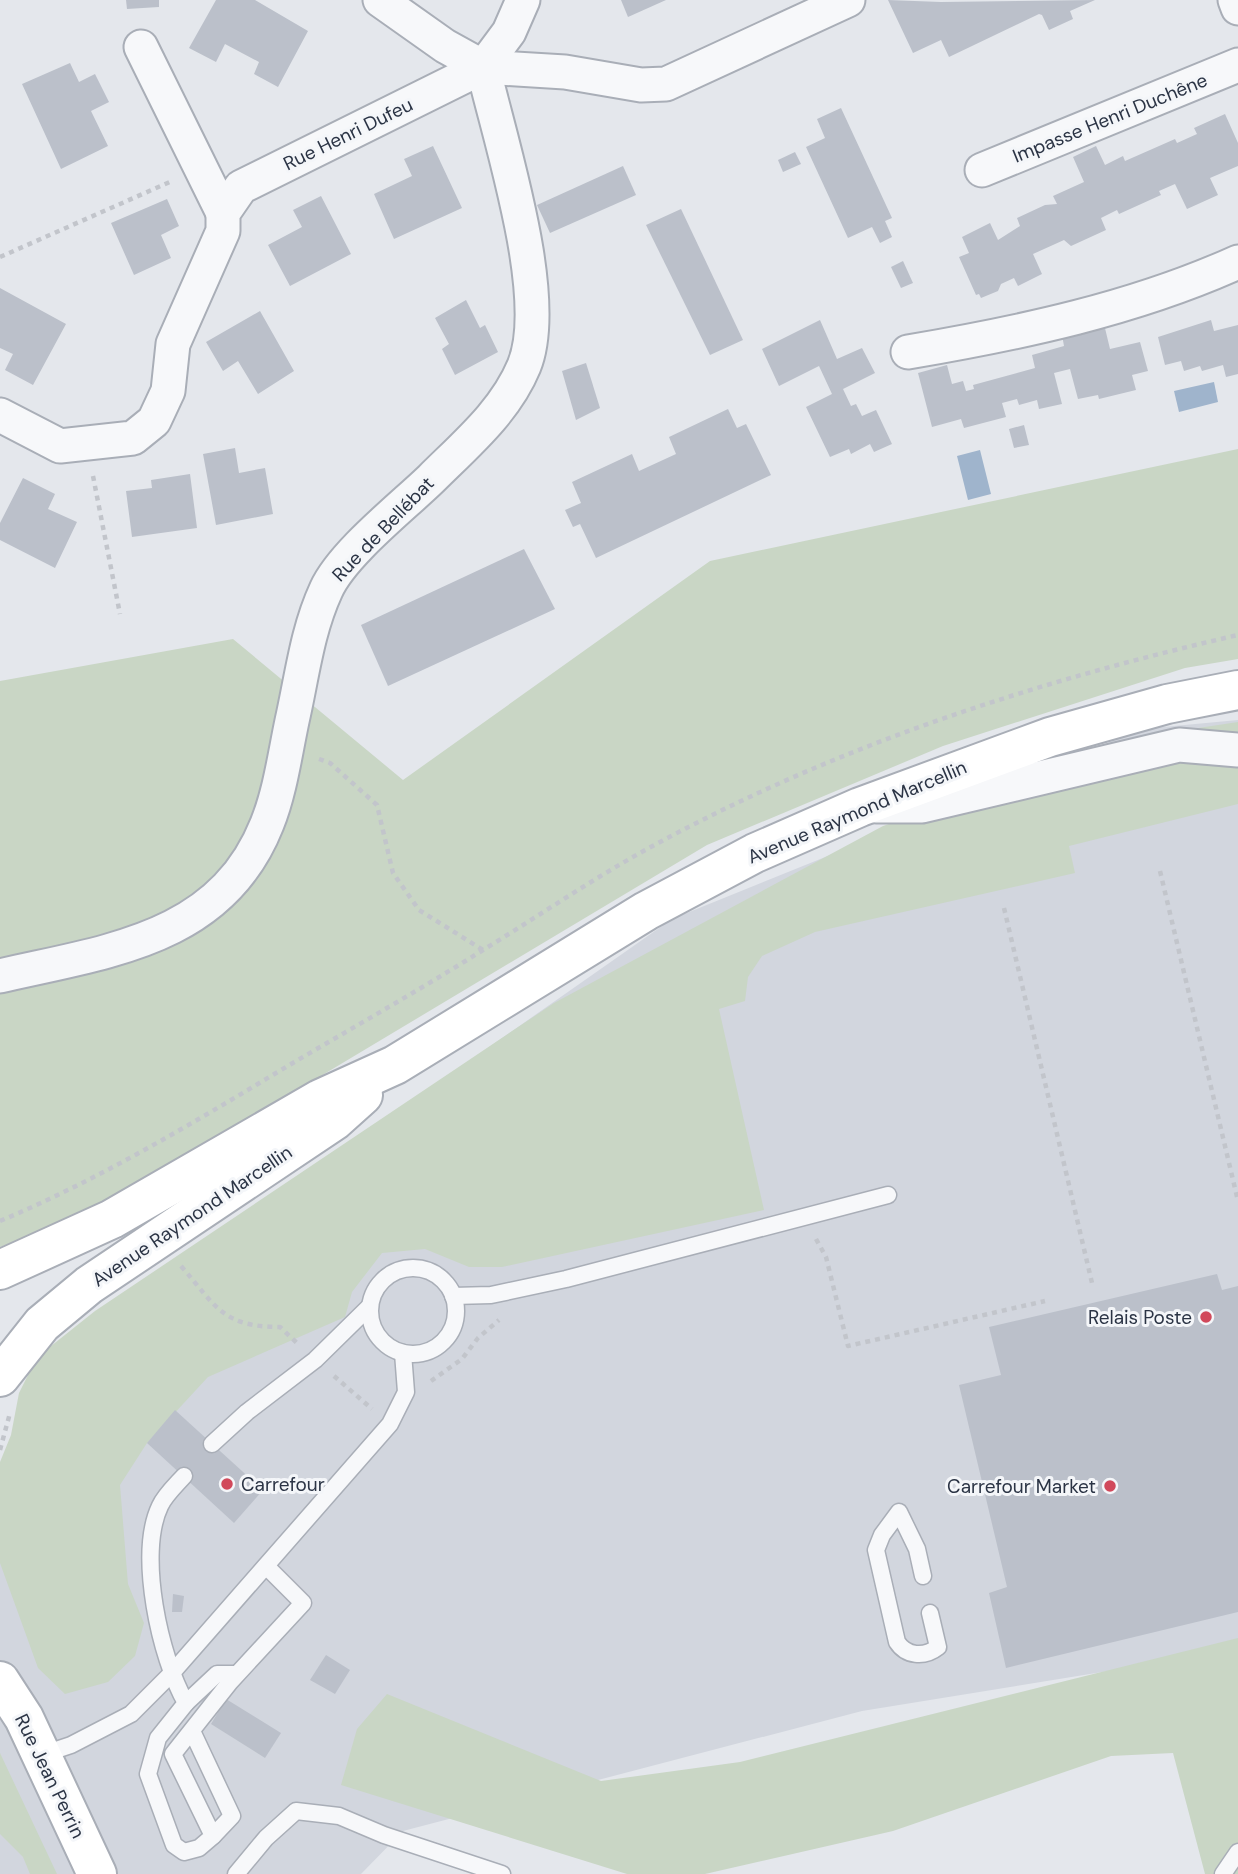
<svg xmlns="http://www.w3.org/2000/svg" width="1238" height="1874" font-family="'DM Sans',sans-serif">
<rect width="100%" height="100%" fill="#e4e7ec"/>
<polygon fill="#d2d6de" points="1238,720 1238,1650 862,1711 403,1831 361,1874 0,1874 0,1524 244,1219 672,919 1142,729"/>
<g fill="#c9d6c5">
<polygon points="1238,449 1238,659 1185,668 943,746 707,845 90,1214 0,1247 0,681 233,639 403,780 710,561"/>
<polygon points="1238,722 1238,804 1069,846 1075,873 815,932 762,956 748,977 745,1001 719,1009 764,1210 502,1267 469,1267 425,1249 382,1253 352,1292 345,1317 208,1377 147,1443 120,1485 128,1584 144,1623 135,1656 108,1682 65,1694 38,1668 0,1563 0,1462 11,1435 19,1393 31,1369 46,1350 95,1311 554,1003 883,826 1152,735"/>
<polygon points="1238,1638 1238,1874 1205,1874 1173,1753 1111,1756 893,1831 705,1874 627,1874 341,1785 357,1729 387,1694 601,1781 740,1762"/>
<polygon points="0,1753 57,1874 30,1874 23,1857 0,1834"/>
</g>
<g fill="#9fb4cc">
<polygon points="1214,382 1218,402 1179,412 1174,391"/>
<polygon points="980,450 991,494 968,500 957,456"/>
</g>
<g fill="#bbc0ca">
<polygon points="126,0 159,0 159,7 127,9"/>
<polygon points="216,0 255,0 308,31 278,87 254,74 259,62 225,44 216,62 189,48"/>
<polygon points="621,0 666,0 628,17"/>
<polygon points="888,0 941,2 1095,0 1070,11 1073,19 1049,30 1042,15 1039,14 949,57 941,40 913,53"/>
<polygon points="70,63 79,82 95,74 109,102 91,111 108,146 61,169 22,84"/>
<polygon points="841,108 892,218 885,221 892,237 880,243 872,227 848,238 806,147 825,138 817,119"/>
<polygon points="1225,114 1238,143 1238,166 1210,178 1218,195 1187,209 1175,184 1159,191 1161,195 1119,214 1117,210 1101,218 1106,230 1071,246 1064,240 1033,254 1042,274 1018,286 1014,278 1001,284 998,291 981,298 979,294 976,295 959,257 969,253 962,237 990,223 998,240 1020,226 1017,218 1045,205 1057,204 1053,196 1084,182 1073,157 1096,146 1105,165 1123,156 1125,161 1175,139 1177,143 1197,134 1194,128"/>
<polygon points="433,146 462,208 394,239 374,194 412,176 404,159"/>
<polygon points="795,152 801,164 783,172 778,160"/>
<polygon points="623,166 636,195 550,233 537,205"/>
<polygon points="321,196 351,254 290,286 268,245 302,227 293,210"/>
<polygon points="167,199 179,226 161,235 171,258 134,275 111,223"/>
<polygon points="681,209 743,340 710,355 646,225"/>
<polygon points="903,261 913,283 901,288 891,267"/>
<polygon points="0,288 66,324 33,385 5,370 13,354 0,348"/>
<polygon points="466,300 480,328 485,325 498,352 455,375 442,349 449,344 435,318"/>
<polygon points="260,311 294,371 258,394 238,361 223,371 206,342"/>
<polygon points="820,320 837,359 862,348 875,373 843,389 851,406 856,404 862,416 876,410 892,444 874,452 870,444 851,454 849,449 830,457 806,407 832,394 819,366 779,386 762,349"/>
<polygon points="1211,320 1214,331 1238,325 1238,374 1226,377 1223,365 1202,371 1200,366 1184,371 1181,361 1165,365 1158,337"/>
<polygon points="1104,324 1110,349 1140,342 1148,371 1132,375 1136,390 1099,399 1098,395 1078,399 1070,369 1054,373 1062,404 1039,409 1037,400 1019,405 1017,399 1002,403 1006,417 964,428 961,419 932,427 918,373 947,365 952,384 963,381 966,391 974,389 973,385 1035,368 1032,355 1064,346 1062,335"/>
<polygon points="586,363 600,408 576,420 562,371"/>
<polygon points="728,409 737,428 746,424 771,475 596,558 580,524 573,527 565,510 581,503 572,482 632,454 639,471 676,454 669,437"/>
<polygon points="1024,425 1029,445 1014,448 1009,429"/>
<polygon points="235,448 239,473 265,468 273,514 216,525 203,454"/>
<polygon points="190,474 197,528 132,537 126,491 152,488 151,480"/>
<polygon points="23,478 55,494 48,509 77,522 55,568 0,540 0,523"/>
<polygon points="524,549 555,609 388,686 361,625"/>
<polygon points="1217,1274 1222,1290 1238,1286 1238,1612 1006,1668 989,1593 1007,1587 959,1385 1001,1375 989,1327"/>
<polygon points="175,1410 263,1490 234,1523 147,1443"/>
<polygon points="173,1594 184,1596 182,1612 172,1612"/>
<polygon points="326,1655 350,1670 335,1694 310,1680"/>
<polygon points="226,1699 281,1733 265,1758 211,1724"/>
</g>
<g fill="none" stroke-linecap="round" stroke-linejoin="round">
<defs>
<g id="lane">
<circle cx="413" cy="1311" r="43"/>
<polyline points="453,1296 491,1295 566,1279 888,1195"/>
<polyline points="212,1444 247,1412 315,1360 370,1306"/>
<path d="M184 1476C176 1485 165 1495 160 1506 137 1554 160 1658 186 1703L158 1738 148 1774 174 1845 184 1852 199 1848 213 1836 173 1754 230 1682 303 1603 266 1566"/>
<path d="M923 1576 917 1549 899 1512 882 1535 876 1550 897 1642C906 1656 924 1658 938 1647L930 1613"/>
<polyline points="186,1703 217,1674 236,1674"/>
<polyline points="192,1731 232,1816 213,1836"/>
<polyline points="41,1755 71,1745 131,1714 171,1674 390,1424 406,1392 403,1353"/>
<polyline points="236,1874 266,1838 296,1811 339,1816 384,1835 502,1874"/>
<polyline points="1223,1874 1238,1852"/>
</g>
<g id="street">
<polyline points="380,0 445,46 483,67 509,32 523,0"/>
<polyline points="1235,0 1238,8"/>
<polyline points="141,47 223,213"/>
<polyline points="483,67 565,72 641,85 666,84 848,0"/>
<polyline points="982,170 1238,65"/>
<path d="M908 352C1020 333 1134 309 1238 262"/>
<polyline points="0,415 60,446 133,438 154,421 168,391 173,344 223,231 223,213 241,187 483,67"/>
<polyline points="876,806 922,806 1179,745 1238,750"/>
<path d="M0 976C108 951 221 940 267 824 280 792 285 754 292 721 302 677 307 631 326 590 342 554 402 507 431 479 465 445 505 412 524 366 552 298 500 141 483 67"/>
</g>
<g id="secondary">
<polyline points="0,1270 112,1219 320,1099 395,1065 646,911 755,853 860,807 1050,737 1167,704 1238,690"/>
<polyline points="0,1377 42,1324 89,1285 334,1121 363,1095"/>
<polyline points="0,1681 24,1718 97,1874"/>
</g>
</defs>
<use href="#lane" stroke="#a9aeb7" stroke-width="19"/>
<use href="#street" stroke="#a9aeb7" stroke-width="37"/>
<use href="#secondary" stroke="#a9aeb7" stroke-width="42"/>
<g stroke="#c2c5cb" stroke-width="4.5" stroke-dasharray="5 5" stroke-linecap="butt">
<polyline points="0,257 172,181"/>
<polyline points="93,476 120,614"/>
<polyline points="319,759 330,763 377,805 393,873 419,910 483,950"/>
<polyline points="1160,871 1238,1201"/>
<polyline points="1004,908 1092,1283"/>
<path d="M0 1221C100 1179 193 1123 286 1067 352 1028 418 991 483 950 542 914 598 875 660 842 842 744 1037 681 1238 635"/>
<polyline points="816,1239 826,1257 848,1346 1045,1301"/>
<path d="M181 1266C216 1306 222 1327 280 1327L298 1344"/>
<polyline points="334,1376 372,1409"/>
<polyline points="431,1381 462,1359 478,1338 499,1320"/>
<polyline points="0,1450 10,1413"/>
</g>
<use href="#lane" stroke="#f7f8fa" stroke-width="16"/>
<use href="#street" stroke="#f7f8fa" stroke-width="33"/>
<use href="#secondary" stroke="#fff" stroke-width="38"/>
</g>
<g fill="#d1495b" stroke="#f4f6f9" stroke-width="2.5">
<circle cx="1206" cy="1317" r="7"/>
<circle cx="227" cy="1484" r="7"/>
<circle cx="1110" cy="1486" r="7"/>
</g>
<g text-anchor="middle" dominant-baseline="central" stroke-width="6" stroke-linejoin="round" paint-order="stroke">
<g font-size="19" fill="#2b3445" stroke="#f4f6f9">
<text transform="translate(1110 118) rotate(-22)">Impasse Henri Duchêne</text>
<text transform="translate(348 134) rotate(-26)">Rue Henri Dufeu</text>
<text transform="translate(383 529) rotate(-46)">Rue de Bellébat</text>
<text transform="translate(857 812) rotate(-23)">Avenue Raymond Marcellin</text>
<text transform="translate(192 1216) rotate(-34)">Avenue Raymond Marcellin</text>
<text transform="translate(50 1776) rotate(64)">Rue Jean Perrin</text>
</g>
<g font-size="19" fill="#2b3445" stroke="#f4f6f9" text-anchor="end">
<text x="1192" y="1317">Relais Poste</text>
<text x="241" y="1484" text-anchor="start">Carrefour</text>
<text x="1096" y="1486">Carrefour Market</text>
</g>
</g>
</svg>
